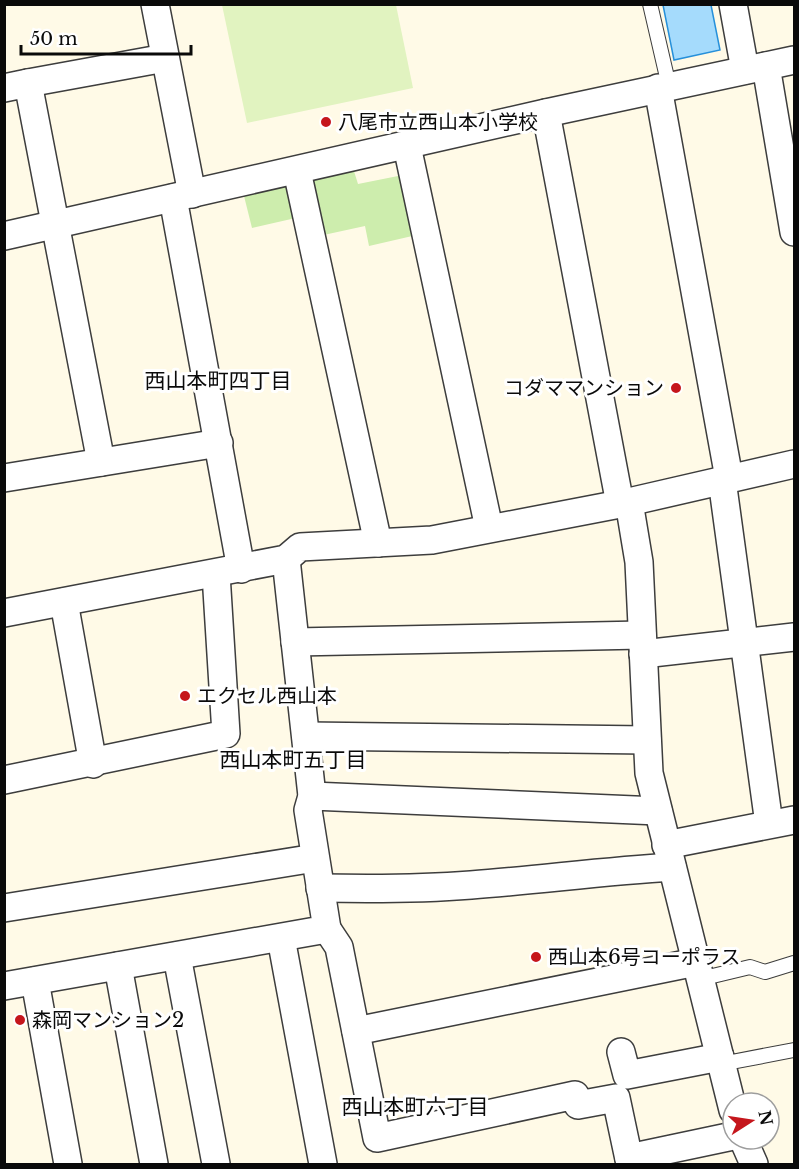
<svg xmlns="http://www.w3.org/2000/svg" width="799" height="1169" font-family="'Libre Baskerville','Noto Sans JP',serif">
<rect width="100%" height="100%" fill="#fffae7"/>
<g fill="#cdedad">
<polygon points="353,168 358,184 408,174 421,234 369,246 365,226 319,236 308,187 313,177"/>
<polygon points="284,183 293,186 300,217 252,228 243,192"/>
</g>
<polygon fill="#e1f3c0" points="222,5 396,5 413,88 247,123"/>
<polygon fill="#a5dbfc" stroke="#2690da" stroke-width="1.5" points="663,5 711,5 720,50 674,60"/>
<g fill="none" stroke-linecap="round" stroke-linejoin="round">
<defs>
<g id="lane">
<polyline points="650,4 669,86"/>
<polyline points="700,979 750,967 765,972 794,963"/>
<polyline points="721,1064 794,1050"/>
</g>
<g id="street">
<polyline points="155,4 192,194"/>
<polyline points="733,4 745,70"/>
<polyline points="766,66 794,232"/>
<polyline points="28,83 165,58"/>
<polyline points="4,88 28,83 101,462"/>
<polyline points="658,88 729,478"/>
<polyline points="546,113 620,504"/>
<polyline points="407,146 489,528"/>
<polyline points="297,171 378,543"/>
<polyline points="173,198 241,569"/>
<polyline points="4,236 546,113 794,60"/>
<polyline points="4,478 219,443"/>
<polyline points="722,480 769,824"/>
<polyline points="629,502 639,562 649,773 733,1110"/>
<polyline points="64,602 93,764"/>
<polyline points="4,613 286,559 300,547 432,540 620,504 794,464"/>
<polyline points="295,642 642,635"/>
<polyline points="643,654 794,637"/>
<polyline points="306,736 647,740"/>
<polyline points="4,780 226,734 216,574"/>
<polyline points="312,796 658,811"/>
<polyline points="666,845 794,820"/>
<path d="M320 888C371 889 421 889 471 885 538 880 605 871 672 867"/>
<polyline points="4,908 315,858"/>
<polyline points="327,929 339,947 377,1138 575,1095 578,1105 616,1098 630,1164"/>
<polyline points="281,938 323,1164"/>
<polyline points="177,956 216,1164"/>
<polyline points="118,966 154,1164"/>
<polyline points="35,981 68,1164"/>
<polyline points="4,986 327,929 308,810 312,796 286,559"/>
<polyline points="356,1031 696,962"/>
<polyline points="621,1052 627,1075 720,1057"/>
<polyline points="743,1139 754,1164"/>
<polyline points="629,1158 733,1136"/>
</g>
</defs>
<use href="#lane" stroke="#3d3d3d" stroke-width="16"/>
<use href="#street" stroke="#3d3d3d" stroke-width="30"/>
<use href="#lane" stroke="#fff" stroke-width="14"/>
<use href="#street" stroke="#fff" stroke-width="27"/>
</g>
<g fill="#c5161c" stroke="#fff" stroke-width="2">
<circle cx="326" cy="122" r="6"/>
<circle cx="676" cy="388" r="6"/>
<circle cx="185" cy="696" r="6"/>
<circle cx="536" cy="957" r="6"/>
<circle cx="20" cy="1020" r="6"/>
</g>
<g text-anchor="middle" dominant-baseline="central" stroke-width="6" stroke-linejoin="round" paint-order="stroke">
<g font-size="20" fill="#0a0a0a" stroke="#fff" text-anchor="start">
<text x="338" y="122">八尾市立西山本小学校</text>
<text x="664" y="388" text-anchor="end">コダママンション</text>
<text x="197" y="696">エクセル西山本</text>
<text x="548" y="957">西山本6号コーポラス</text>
<text x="32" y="1020">森岡マンション2</text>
</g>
<g font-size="21" fill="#0a0a0a" stroke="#fff">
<text x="218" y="381">西山本町四丁目</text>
<text x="293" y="760">西山本町五丁目</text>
<text x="415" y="1107">西山本町六丁目</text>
</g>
</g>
<rect width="799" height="1169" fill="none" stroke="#0a0a0a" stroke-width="12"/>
<g transform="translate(751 1121) rotate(78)"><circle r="28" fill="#ffffff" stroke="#9d9d9d" stroke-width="1.5"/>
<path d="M0-4.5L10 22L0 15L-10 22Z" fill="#c5161c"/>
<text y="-9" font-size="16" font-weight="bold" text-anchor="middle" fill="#0a0a0a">N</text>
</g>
<path d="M21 45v9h170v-9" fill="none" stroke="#0a0a0a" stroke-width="3"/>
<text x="30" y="45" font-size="18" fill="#0a0a0a" stroke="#ffffff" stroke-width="4.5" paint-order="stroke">50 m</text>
</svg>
